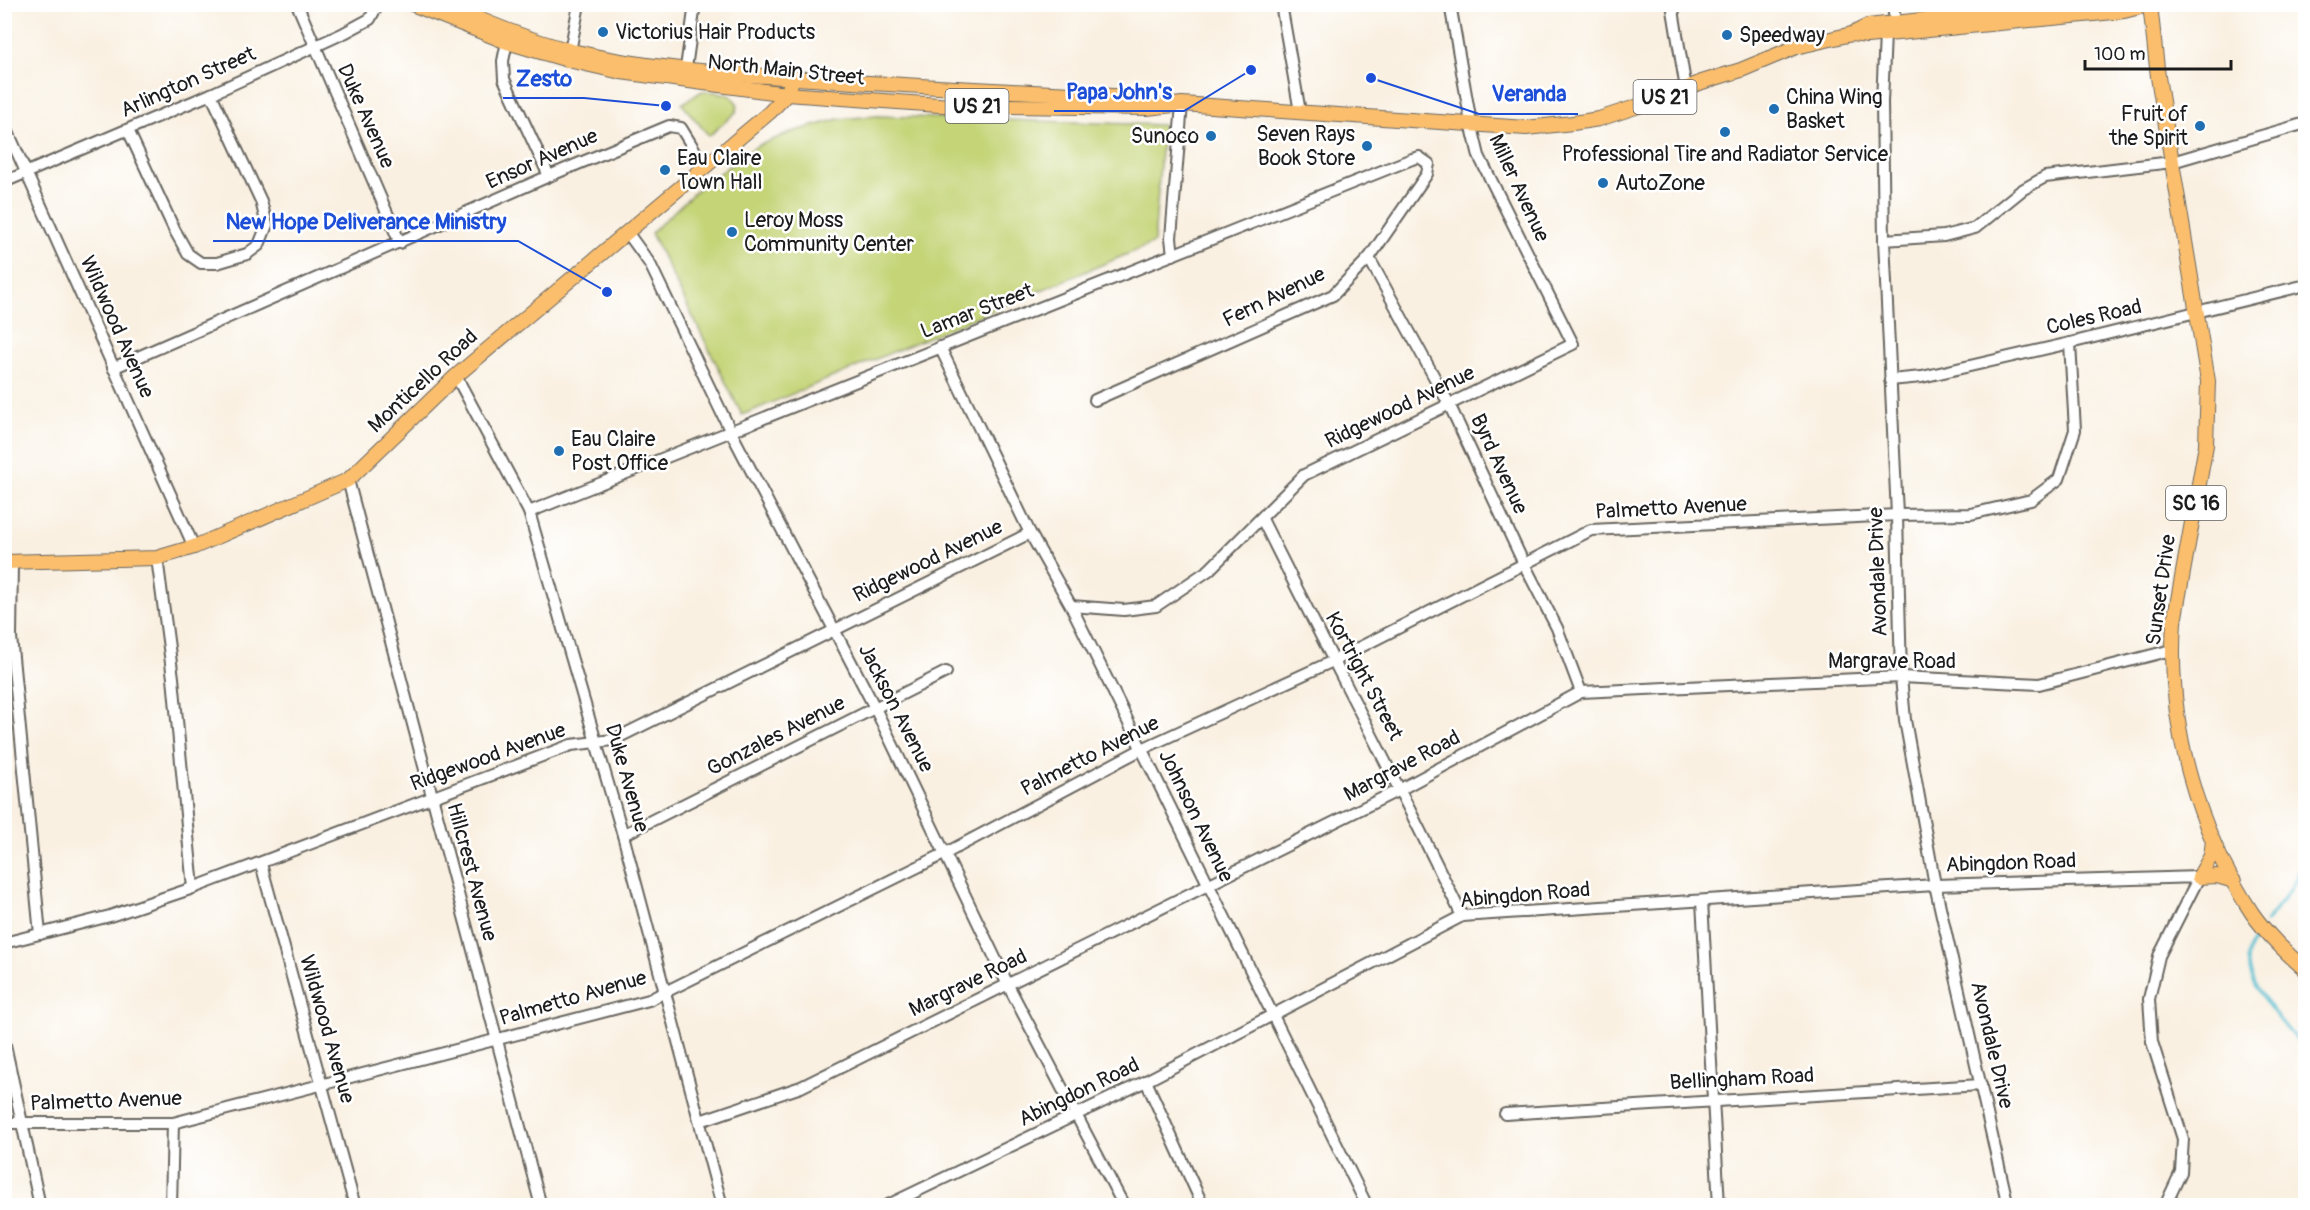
<svg xmlns="http://www.w3.org/2000/svg" width="2310" height="1210" font-family="Pangolin,sans-serif">
<rect width="100%" height="100%" fill="#fff"/>
<filter id="ink" filterUnits="userSpaceOnUse"><feTurbulence type="fractalNoise" baseFrequency=".0167" numOctaves="2"/><feDisplacementMap in="SourceGraphic" scale="12" xChannelSelector="R" yChannelSelector="G"/><feConvolveMatrix kernelMatrix="1 2 1 2 8 2 1 2 1" color-interpolation-filters="sRGB"/></filter>
<filter id="wash" filterUnits="userSpaceOnUse"><feTurbulence type="fractalNoise" baseFrequency=".008" numOctaves="4" result="noise"/><feDisplacementMap in="SourceGraphic" scale="24" xChannelSelector="R" yChannelSelector="G"/><feGaussianBlur stdDeviation="1.35" result="paint"/><feColorMatrix in="noise" values="0 0 0 0 0 0 0 0 0 0 0 0 0 0 0 0 0 1.4 0 .05"/><feComposite in="paint" operator="in"/></filter>
<g filter="url(#wash)">
<rect width="100%" height="100%" fill="#f9f0e1"/>
<g fill="#c4d477" stroke="#70784a" stroke-width="1.5">
<path d="M702 91C717 93 732 90 738 106L736 112 709 136 682 104Z"/>
<polygon points="877,116 1163,125 1154,243 742,415 651,233 700,187 757,146 792,132 839,119"/>
</g>
<g fill="none" stroke-linecap="round" stroke-linejoin="round">
<g stroke="#53bdcf" stroke-width="3">
<polyline points="2266,922 2290,890 2306,859"/>
<path d="M2260 930C2255 937 2249 946 2248 955 2246 987 2287 1028 2306 1051"/>
</g>
</g>
</g>
<g filter="url(#ink)">
<g fill="none" stroke-linecap="round" stroke-linejoin="round">
<defs>
<g id="minor">
<polyline points="297,4 400,243"/>
<polyline points="1281,4 1300,112"/>
<polyline points="1672,4 1686,89"/>
<polyline points="1893,4 1895,22"/>
<polyline points="1885,34 1882,102 1884,240 1897,515 1901,677 1905,720 1935,885 2008,1206"/>
<polyline points="508,37 503,61 504,79 549,176"/>
<polyline points="569,57 579,4"/>
<polyline points="685,75 695,4"/>
<polyline points="4,123 194,547"/>
<polyline points="128,130 174,229 188,254 201,263 217,263 247,254 259,245 267,225 261,201 211,94"/>
<polyline points="4,182 211,94 344,33 370,19 378,4"/>
<polyline points="627,232 650,264 730,430 875,708 1008,985 1124,1206"/>
<polyline points="1884,240 1944,236 1975,228 2022,190 2045,177 2172,162 2306,123"/>
<polyline points="1173,255 1171,238 1182,104"/>
<polyline points="1369,258 1449,404 1524,564 1557,628 1581,692"/>
<polyline points="940,347 1030,533 1071,606 1367,1206"/>
<polyline points="113,368 549,176 669,126 681,128 705,167"/>
<polyline points="456,376 529,512 623,835 722,1206"/>
<polyline points="1890,380 1922,377 2070,343 2306,285"/>
<polyline points="348,480 541,1206"/>
<polyline points="529,512 1412,159 1419,157 1429,164 1427,174 1369,258 1333,295 1095,400"/>
<path d="M1262 519C1328 652 1398 783 1462 916"/>
<polyline points="157,558 173,678 193,888"/>
<polyline points="12,563 11,637 40,934"/>
<polyline points="1071,606 1124,610 1156,606 1209,570 1304,475 1573,344 1479,156 1471,123 1450,4"/>
<polyline points="623,835 946,672"/>
<polyline points="261,864 355,1206"/>
<polyline points="1702,901 1719,1206"/>
<polyline points="4,943 110,916 193,888 571,745 613,740 1030,533"/>
<polyline points="4,1040 40,1206"/>
<polyline points="1146,1081 1203,1206"/>
<polyline points="1505,1114 1981,1085"/>
<polyline points="700,1121 801,1087 1401,789 1581,692 1901,677 2039,684 2172,650"/>
<polyline points="4,1123 173,1123 649,1000 946,853 1142,749 1333,661 1591,530 1897,515 1971,514 2031,500 2059,479 2075,430 2070,343"/>
<polyline points="171,1206 173,1123"/>
<polyline points="886,1206 1146,1081 1462,916 1935,885 2199,877 2159,956 2149,999 2152,1042 2183,1139 2181,1172 2165,1206"/>
</g>
<g id="major">
<polyline points="412,4 507,42 568,60 621,72 787,94 939,105 1147,108 1182,104 1526,128 1573,123 1599,119 1660,99 1702,82 1741,70 1796,47 1852,34 1868,26 2064,4"/>
<path d="M444 4C485 22 528 40 572 51 654 71 740 74 824 80 927 87 1029 92 1132 97L1154 102"/>
<path d="M2150 4 2158 77 2208 381 2206 445 2174 622C2167 724 2196 828 2252 913 2265 932 2288 955 2306 970"/>
<polyline points="1852,34 1867,36 2124,11 2152,4"/>
<polyline points="4,562 157,558 194,547 348,480 456,376 770,112 787,94 793,78"/>
<polyline points="2199,877 2211,856 2213,841"/>
<polyline points="2199,877 2217,876 2234,881"/>
</g>
</defs>
<use href="#minor" stroke="#696661" stroke-width="14"/>
<use href="#major" stroke="#696661" stroke-width="16"/>
<use href="#minor" stroke="#fff" stroke-width="10"/>
<use href="#major" stroke="#fabe6d" stroke-width="14"/>
</g>
</g>
<g fill="#1f6fb2" stroke="#fff" stroke-width="2">
<circle cx="603" cy="32" r="6"/>
<circle cx="1727" cy="35" r="6"/>
<circle cx="1774" cy="109" r="6"/>
<circle cx="2200" cy="126" r="6"/>
<circle cx="1725" cy="132" r="6"/>
<circle cx="1211" cy="136" r="6"/>
<circle cx="1367" cy="146" r="6"/>
<circle cx="665" cy="170" r="6"/>
<circle cx="1603" cy="183" r="6"/>
<circle cx="732" cy="232" r="6"/>
<circle cx="559" cy="451" r="6"/>
</g>
<g text-anchor="middle" dominant-baseline="central" stroke-width="5" stroke-linejoin="round" paint-order="stroke">
<g fill="#fff" stroke="#606060" stroke-width="1.5">
<rect x="1633.5" y="80" width="63" height="34" rx="4.5"/>
<rect x="945.5" y="89" width="63" height="34" rx="4.5"/>
<rect x="2166" y="486" width="60" height="34" rx="4.5"/>
</g>
<g font-size="20" font-weight="bold" fill="#1c1c1c">
<text x="1665" y="97">US 21</text>
<text x="977" y="106">US 21</text>
<text x="2196" y="503">SC 16</text>
</g>
<g font-size="21" fill="#1c1c1c" stroke="#fff" text-anchor="start">
<text x="615" y="32">Victorius Hair Products</text>
<text x="1739" y="35">Speedway</text>
<text x="1786" y="97">China Wing<tspan x="1786" dy="24">Basket</tspan></text>
<text x="2188" y="114" text-anchor="end">Fruit of<tspan x="2188" dy="24">the Spirit</tspan></text>
<text x="1355" y="134" text-anchor="end">Seven Rays<tspan x="1355" dy="24">Book Store</tspan></text>
<text x="1199" y="136" text-anchor="end">Sunoco</text>
<text x="1725" y="154" text-anchor="middle">Professional Tire and Radiator Service</text>
<text x="677" y="158">Eau Claire<tspan x="677" dy="24">Town Hall</tspan></text>
<text x="1615" y="183">AutoZone</text>
<text x="744" y="220">Leroy Moss<tspan x="744" dy="24">Community Center</tspan></text>
<text x="571" y="439">Eau Claire<tspan x="571" dy="24">Post Office</tspan></text>
</g>
<g font-size="21" fill="#1c1c1c" stroke="#fff">
<text transform="translate(786 70) rotate(6)">North Main Street</text>
<text transform="translate(188 82) rotate(-24)">Arlington Street</text>
<text transform="translate(366 116) rotate(66)">Duke Avenue</text>
<text transform="translate(542 159) rotate(-24)">Ensor Avenue</text>
<text transform="translate(1519 188) rotate(65)">Miller Avenue</text>
<text transform="translate(1274 297) rotate(-26)">Fern Avenue</text>
<text transform="translate(977 311) rotate(-21)">Lamar Street</text>
<text transform="translate(2094 317) rotate(-13)">Coles Road</text>
<text transform="translate(117 327) rotate(66)">Wildwood Avenue</text>
<text transform="translate(423 381) rotate(-43)">Monticello Road</text>
<text transform="translate(1400 407) rotate(-26)">Ridgewood Avenue</text>
<text transform="translate(1499 464) rotate(65)">Byrd Avenue</text>
<text transform="translate(1671 508) rotate(-3)">Palmetto Avenue</text>
<text transform="translate(928 561) rotate(-26)">Ridgewood Avenue</text>
<text transform="translate(1878 572) rotate(-92)">Avondale Drive</text>
<text transform="translate(2161 590) rotate(-82)">Sunset Drive</text>
<text x="1892" y="661">Margrave Road</text>
<text transform="translate(1364 676) rotate(62)">Kortright Street</text>
<text transform="translate(896 708) rotate(63)">Jackson Avenue</text>
<text transform="translate(776 736) rotate(-27)">Gonzales Avenue</text>
<text transform="translate(1090 756) rotate(-27)">Palmetto Avenue</text>
<text transform="translate(488 757) rotate(-20)">Ridgewood Avenue</text>
<text transform="translate(1402 766) rotate(-28)">Margrave Road</text>
<text transform="translate(627 778) rotate(74)">Duke Avenue</text>
<text transform="translate(1196 816) rotate(64)">Johnson Avenue</text>
<text transform="translate(2011 863) rotate(-2)">Abingdon Road</text>
<text transform="translate(472 872) rotate(75)">Hillcrest Avenue</text>
<text transform="translate(1525 895) rotate(-5)">Abingdon Road</text>
<text transform="translate(968 983) rotate(-26)">Margrave Road</text>
<text transform="translate(573 998) rotate(-16)">Palmetto Avenue</text>
<text transform="translate(327 1029) rotate(74)">Wildwood Avenue</text>
<text transform="translate(1992 1045) rotate(77)">Avondale Drive</text>
<text transform="translate(1742 1079) rotate(-3)">Bellingham Road</text>
<text transform="translate(1079 1092) rotate(-26)">Abingdon Road</text>
<text transform="translate(106 1101) rotate(-2)">Palmetto Avenue</text>
</g>
</g>
<path fill="none" stroke="#1d4ed8" stroke-width="2" d="M666 106L584 98H503M1251 70L1184 111H1054M1371 78L1479 114H1578M607 292L518 241H213"/>
<g fill="#1d4ed8" stroke="#fff" stroke-width="2">
<circle cx="666" cy="106" r="6"/>
<circle cx="1251" cy="70" r="6"/>
<circle cx="1371" cy="78" r="6"/>
<circle cx="607" cy="292" r="6"/>
</g>
<g font-size="22" text-anchor="middle" font-weight="bold" fill="#1d4ed8" stroke="#fff" stroke-width="5" stroke-linejoin="round" paint-order="stroke">
<text x="544" y="86">Zesto</text>
<text x="1119" y="99">Papa John's</text>
<text x="1529" y="101">Veranda</text>
<text x="366" y="229">New Hope Deliverance Ministry</text>
</g>
<rect width="2310" height="1210" fill="none" stroke="#fff" stroke-width="24"/>
<path d="M2085 60v9h146v-9" fill="none" stroke="#1c1c1c" stroke-width="3"/>
<text x="2094" y="60" font-size="18" fill="#1c1c1c" stroke="#ffffff" stroke-width="4.5" paint-order="stroke">100 m</text>
</svg>
